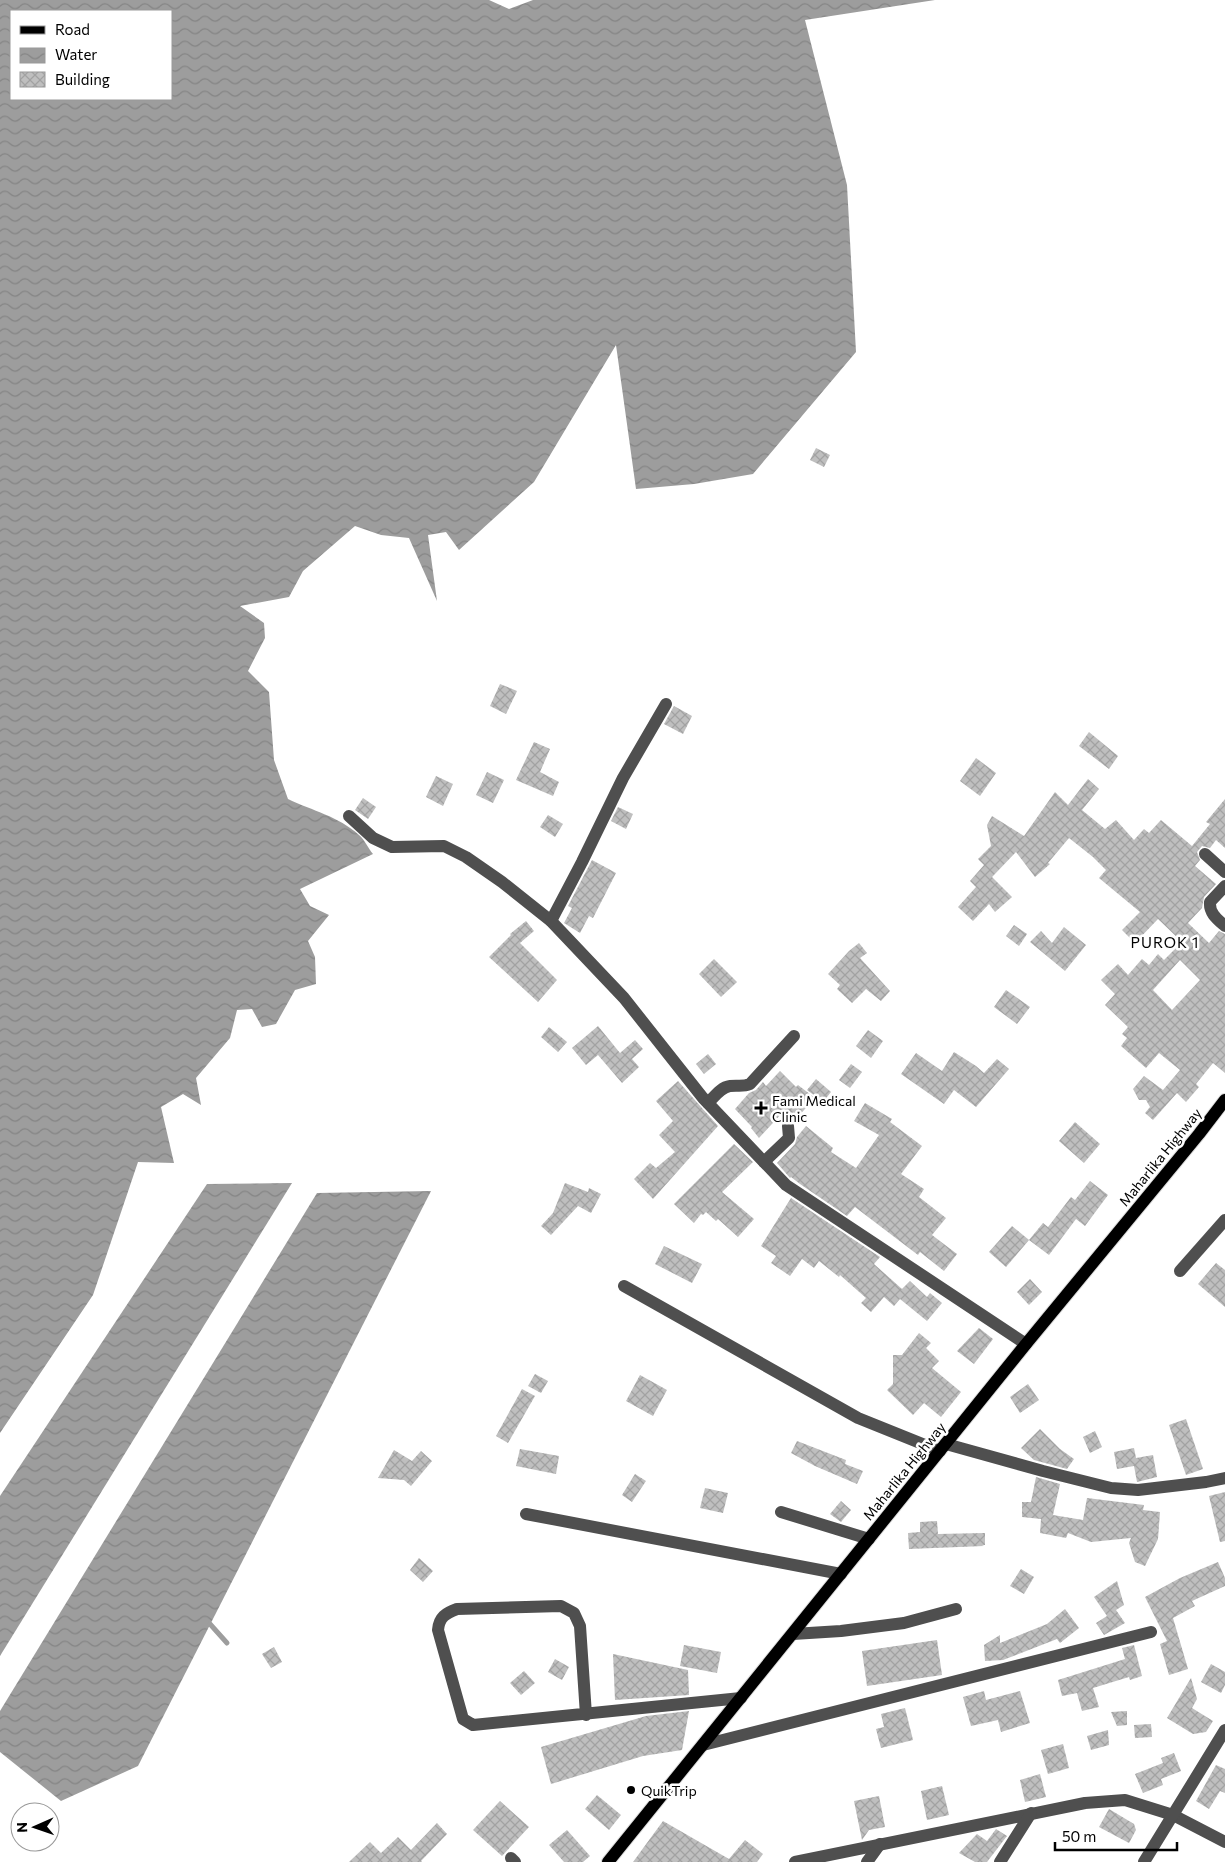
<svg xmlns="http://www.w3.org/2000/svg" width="1225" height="1862" font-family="Commissioner,sans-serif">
<defs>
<pattern id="water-waves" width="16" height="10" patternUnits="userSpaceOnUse" patternTransform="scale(1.25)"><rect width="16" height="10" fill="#9d9d9d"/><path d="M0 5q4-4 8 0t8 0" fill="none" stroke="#858585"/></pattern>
<pattern id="building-cross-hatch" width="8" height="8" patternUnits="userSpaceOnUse" patternTransform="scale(1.25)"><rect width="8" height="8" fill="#bfbfbf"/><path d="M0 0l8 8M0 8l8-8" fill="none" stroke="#a2a2a2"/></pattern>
</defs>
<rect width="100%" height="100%" fill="#fff"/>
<g fill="url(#water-waves)" fill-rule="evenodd">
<path d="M0 0H489L509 9 533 0H935L805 20 847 185 856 352 753 474 694 484 636 489 616 345 534 482 459 550 446 532 428 535 437 601 409 538 381 535 355 526 303 571 289 597 240 606 264 623 265 638 248 671 269 692 274 760 288 799C313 811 338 816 359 835 365 840 368 848 373 854L300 889 310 906 329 915 308 941 315 957 316 984 295 990 276 1024 262 1027 252 1009 237 1010 230 1038 196 1078 201 1105 183 1094 161 1107 174 1163 138 1162 93 1295 0 1433ZM11 11H171V99H11Z"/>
<polygon points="292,1183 0,1656 0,1496 207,1184"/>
<polygon points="431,1191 138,1766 61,1801 0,1752 0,1711 317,1193"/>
</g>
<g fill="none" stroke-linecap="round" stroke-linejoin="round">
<polyline stroke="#9d9d9d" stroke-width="5" points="210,1624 227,1643"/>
</g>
<g fill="url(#building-cross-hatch)" fill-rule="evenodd">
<polygon points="816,448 830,455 824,467 810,460"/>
<polygon points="500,684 517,691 506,714 490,706"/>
<polygon points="674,706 692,716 683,734 664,724"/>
<polygon points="1089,732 1118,756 1109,769 1079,746"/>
<polygon points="534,742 550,749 540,772 559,782 553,796 516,780"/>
<polygon points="976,758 996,773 980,796 960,781"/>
<polygon points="487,772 504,780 493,803 476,795"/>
<polygon points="436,776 453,784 443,806 426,797"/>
<path d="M1088 779 1099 789 1082 810 1105 829 1116 820 1134 840 1144 829 1149 833 1161 820 1192 846 1210 824 1206 822 1225 799V848L1216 840 1210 848 1202 846 1197 852 1200 860 1195 866 1216 884 1204 897 1202 908 1188 923 1209 943 1219 931 1225 934V1073L1213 1063 1196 1084 1199 1087 1186 1102 1177 1093 1153 1120 1145 1113 1150 1107 1146 1100H1139L1133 1089 1144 1076 1163 1090 1180 1070 1159 1053 1146 1068 1121 1046 1127 1038 1122 1034 1128 1027 1105 1005 1115 994 1101 980 1118 964 1128 975 1142 959 1149 965 1158 954 1164 960 1182 942 1158 919 1135 943 1122 930 1140 912 1099 878 1106 870 1093 857 1069 838 1048 863 1050 864 1035 877 1016 852 992 877 1012 897 995 912 989 904 973 921 958 907 976 887 970 881 984 865 978 859 991 846 987 825 992 816 1024 836 1055 792 1068 805ZM1180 960 1200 980 1172 1010 1153 990Z"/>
<polygon points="363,798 376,807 368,819 355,810"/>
<polygon points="618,807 633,814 626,829 611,821"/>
<polygon points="548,815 563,824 555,837 540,827"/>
<polygon points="592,860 616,873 593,918 589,916 580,933 564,923 572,908 568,906"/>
<polygon points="526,921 534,931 520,943 557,980 538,1002 489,957 511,935 510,934"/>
<polygon points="1014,925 1027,934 1019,946 1006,936"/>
<polygon points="1064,927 1086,945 1065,971 1030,942 1041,931 1052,943"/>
<polygon points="859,943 867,953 860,958 890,991 881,1001 866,989 852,1003 837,989 840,985 828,974 849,951"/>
<polygon points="714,959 737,982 721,997 699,974"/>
<polygon points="1006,990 1030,1007 1017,1024 994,1007"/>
<polygon points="598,1026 620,1053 635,1040 643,1049 632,1059 639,1067 622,1083 598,1055 586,1065 572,1048"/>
<polygon points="549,1027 567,1042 558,1052 541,1037"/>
<polygon points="868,1030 883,1041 871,1058 856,1046"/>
<polygon points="954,1052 976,1066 984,1073 997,1059 1009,1069 976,1107 954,1090 944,1104 901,1074 916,1053 942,1071"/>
<polygon points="708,1054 716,1064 704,1074 696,1064"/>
<polygon points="851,1064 862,1072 850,1088 839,1080"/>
<polygon points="780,1071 796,1087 798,1085 815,1098 794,1121 783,1112 759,1138 751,1128 752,1127 735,1109 749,1093 756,1090 763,1082 766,1086"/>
<polygon points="816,1079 831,1092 823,1102 807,1090"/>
<polygon points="678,1081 718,1126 653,1199 634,1179 650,1163 656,1168 675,1152 659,1135 673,1121 656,1101"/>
<polygon points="865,1103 892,1119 890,1122 922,1146 901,1174 924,1189 919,1197 946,1218 932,1235 957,1254 944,1271 920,1252 918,1255 855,1207 847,1216 800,1184 791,1177 790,1178 777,1163 795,1144 797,1137 806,1126 833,1148 831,1152 856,1168 879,1135 854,1121"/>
<polygon points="1075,1122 1100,1144 1084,1163 1059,1141"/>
<polygon points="734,1144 753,1162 722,1192 754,1219 738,1237 718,1219 716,1221 706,1212 703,1215 701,1214 694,1223 674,1204"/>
<polygon points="1090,1181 1108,1195 1085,1226 1076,1219 1049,1255 1029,1240 1043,1223 1048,1227 1071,1197 1075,1200"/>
<polygon points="565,1183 588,1192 589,1188 601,1194 591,1213 578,1206 551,1235 541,1226 553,1213"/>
<polygon points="791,1198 880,1257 874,1264 902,1289 910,1281 927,1297 930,1293 942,1303 927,1321 900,1299 894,1306 884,1297 871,1312 861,1303 866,1298 840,1275 839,1277 819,1261 814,1268 802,1259 790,1276 771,1263 776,1256 761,1246"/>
<polygon points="1012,1226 1029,1240 1006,1267 989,1252"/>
<polygon points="664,1246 702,1264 692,1283 655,1264"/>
<polygon points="1216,1263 1225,1270 1225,1307 1198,1284"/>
<polygon points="1030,1279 1042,1292 1029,1305 1017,1292"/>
<polygon points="979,1328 993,1339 974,1364 957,1351"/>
<polygon points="919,1333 931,1343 926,1348 939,1361 932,1368 961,1392 941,1417 924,1403 913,1415 887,1390 893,1384 893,1355 902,1355"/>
<polygon points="535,1374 548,1381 541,1393 528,1386"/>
<polygon points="640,1375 667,1390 653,1416 626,1401"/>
<polygon points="1028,1384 1039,1400 1020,1413 1010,1397"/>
<polygon points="522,1389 535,1396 508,1443 496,1436"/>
<polygon points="1186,1419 1203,1469 1186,1475 1169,1425"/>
<polygon points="1040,1429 1060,1449 1074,1459 1067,1469 1034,1460 1021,1448"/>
<polygon points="1095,1431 1102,1447 1090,1453 1083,1437"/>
<polygon points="797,1441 846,1460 845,1464 863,1471 857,1484 815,1466 791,1453"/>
<polygon points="1134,1448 1136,1458 1153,1455 1157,1477 1137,1482 1134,1466 1117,1469 1114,1452"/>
<polygon points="520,1449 559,1456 556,1474 516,1466"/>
<polygon points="394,1450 412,1461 421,1451 432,1461 411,1486 404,1480 378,1478"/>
<polygon points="635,1474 646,1481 632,1502 622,1495"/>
<polygon points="1036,1477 1060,1484 1053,1515 1083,1520 1087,1498 1144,1505 1143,1510 1160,1512 1158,1539 1145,1566 1135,1562 1129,1543 1131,1538 1091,1542 1068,1533 1066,1538 1040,1533 1041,1519 1022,1517 1022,1502 1031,1502"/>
<polygon points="705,1488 728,1493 723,1513 700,1508"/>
<polygon points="1225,1492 1225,1541 1220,1542 1209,1496"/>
<polygon points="841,1501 851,1510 841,1522 830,1514"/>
<polygon points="937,1521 938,1534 985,1533 985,1545 982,1545 984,1546 909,1549 908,1533 920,1532 920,1522"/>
<polygon points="419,1558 433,1571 423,1582 410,1570"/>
<polygon points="1218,1562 1225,1578 1225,1586 1192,1601 1195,1606 1173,1618 1188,1669 1169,1675 1160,1644 1167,1641 1145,1597 1180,1578"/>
<polygon points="1021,1569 1034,1577 1024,1594 1010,1586"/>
<polygon points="1117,1581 1124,1605 1116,1610 1125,1623 1104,1635 1096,1623 1107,1616 1094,1597"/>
<polygon points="1065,1609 1079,1628 1060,1643 1057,1639 1003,1660 985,1661 984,1645 1000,1635 1000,1643 1047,1624"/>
<polygon points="937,1640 942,1675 867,1686 862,1651"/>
<polygon points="684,1645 721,1652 717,1673 680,1666"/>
<polygon points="1134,1645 1142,1676 1130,1680 1129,1677 1093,1688 1099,1707 1082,1711 1077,1693 1062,1696 1058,1680 1125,1659 1122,1648"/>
<polygon points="274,1647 282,1662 271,1668 262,1654"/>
<polygon points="613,1654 688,1670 689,1695 615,1700"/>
<polygon points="555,1659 569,1667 562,1680 548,1672"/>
<polygon points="1211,1664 1225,1672 1225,1685 1221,1693 1201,1682"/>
<polygon points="524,1671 535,1683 521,1695 510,1683"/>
<polygon points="1191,1678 1197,1699 1192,1708 1213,1721 1206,1732 1193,1734 1167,1718"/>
<polygon points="984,1691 986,1700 1020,1691 1030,1723 1001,1732 998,1720 971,1726 963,1697"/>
<polygon points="905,1708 913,1740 881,1748 876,1729 884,1727 881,1714"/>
<polygon points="689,1711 682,1750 643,1756 551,1784 541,1747 646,1716"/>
<polygon points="1127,1711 1127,1725 1117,1726 1111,1712"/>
<polygon points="1151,1724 1152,1737 1135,1738 1134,1725"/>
<polygon points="1108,1730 1109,1745 1091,1750 1087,1736"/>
<polygon points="1063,1744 1069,1768 1048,1774 1041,1750"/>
<polygon points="1174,1753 1181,1771 1161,1779 1163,1785 1143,1793 1135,1774 1163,1763 1161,1758"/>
<polygon points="1216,1765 1225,1769 1225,1793 1220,1791 1209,1809 1196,1801"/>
<polygon points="1040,1774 1046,1797 1025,1802 1020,1780"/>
<polygon points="942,1786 949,1815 927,1820 921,1791"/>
<polygon points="597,1795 621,1815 609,1830 585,1809"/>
<polygon points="879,1796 885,1827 869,1830 862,1840 854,1801"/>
<polygon points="500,1801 529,1827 502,1856 473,1830"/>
<polygon points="1109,1809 1134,1824 1136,1830 1129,1843 1099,1827"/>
<polygon points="663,1821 729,1859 745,1840 763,1854 757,1862 633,1862"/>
<polygon points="437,1823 447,1834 421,1861 422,1862 349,1862 370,1842 381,1853 398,1837 411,1850"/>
<polygon points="996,1829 1007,1836 987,1862 975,1862 959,1853 977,1834 987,1841"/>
<polygon points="567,1830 590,1856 583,1862 564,1862 549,1845"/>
</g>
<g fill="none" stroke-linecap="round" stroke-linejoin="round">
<defs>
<polyline id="major" points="608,1862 1026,1344 1199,1134 1225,1100"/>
</defs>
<use href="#major" stroke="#dbdbdb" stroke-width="14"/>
<g stroke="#4f4f4f" stroke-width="12">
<polyline points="349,816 373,838 392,847 444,846 466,857 502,882 551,921 624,998 703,1098 786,1185 1026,1344"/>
<polyline points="1205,854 1225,872"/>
<path d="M1225 886 1210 902C1209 913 1217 919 1225 926"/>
<polyline points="551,921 582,862 623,778 666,704"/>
<path d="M708 1103C714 1097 721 1087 730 1086 738 1085 743 1087 750 1084L794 1036"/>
<polyline points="764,1162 789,1138 788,1126"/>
<polyline points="1180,1271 1225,1220"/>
<polyline points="624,1286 858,1418 940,1451"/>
<polyline points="946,1444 1043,1471 1111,1488 1138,1490 1206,1482 1225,1478"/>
<polyline points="781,1512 869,1539"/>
<polyline points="526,1514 841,1574"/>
<polyline points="793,1634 841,1631 904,1623 956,1609"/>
<path d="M586 1715 580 1626 574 1613 561 1606 457 1609C446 1613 439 1617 438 1630L463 1719 473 1725 741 1698"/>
<polyline points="703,1745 1151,1632"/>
<polyline points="511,1858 515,1862"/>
<polyline points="795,1862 1085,1803 1125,1800 1173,1815 1225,1842"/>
<polyline points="867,1862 880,1844"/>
<polyline points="1000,1862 1031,1813"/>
<polyline points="1144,1862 1225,1730"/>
</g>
<use href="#major" stroke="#000" stroke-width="12"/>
</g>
<g fill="#000" stroke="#fff" stroke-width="2">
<path d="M758.5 1100.5h5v5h5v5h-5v5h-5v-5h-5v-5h5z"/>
<circle cx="631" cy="1790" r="5"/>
</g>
<g text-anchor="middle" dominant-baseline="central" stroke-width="5" stroke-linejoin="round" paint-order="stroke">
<g font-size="14" fill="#000" stroke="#fff" text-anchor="start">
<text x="772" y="1100">Fami Medical<tspan x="772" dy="16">Clinic</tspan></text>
<text x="641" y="1790">QuikTrip</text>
</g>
<g font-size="14" fill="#000" stroke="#fff">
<text transform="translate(1160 1157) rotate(-51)">Maharlika Highway</text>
<text transform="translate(904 1471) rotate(-51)">Maharlika Highway</text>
</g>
<g font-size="15" letter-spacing="1" fill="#000" stroke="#fff">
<text x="1165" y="942">PUROK 1</text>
</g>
</g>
<rect x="10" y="10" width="162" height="90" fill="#ffffff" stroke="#999999"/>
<rect x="20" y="26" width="25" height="8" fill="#000000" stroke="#999999"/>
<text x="55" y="35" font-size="15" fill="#000000">Road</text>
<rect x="20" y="48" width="25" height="15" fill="url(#water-waves)" stroke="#999999"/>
<text x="55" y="60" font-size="15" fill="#000000">Water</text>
<rect x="20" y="72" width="25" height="15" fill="url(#building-cross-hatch)" stroke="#999999"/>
<text x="55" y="85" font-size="15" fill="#000000">Building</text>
<g transform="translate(35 1827) rotate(268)"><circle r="24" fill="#ffffff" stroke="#999999"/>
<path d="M0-4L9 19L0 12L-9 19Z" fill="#000000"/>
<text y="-8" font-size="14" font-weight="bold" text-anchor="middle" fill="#000000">N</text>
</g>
<path d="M1055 1842v8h122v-8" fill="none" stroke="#000000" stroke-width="2.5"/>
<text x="1062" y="1842" font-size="15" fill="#000000" stroke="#ffffff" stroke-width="4" paint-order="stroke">50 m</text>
</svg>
